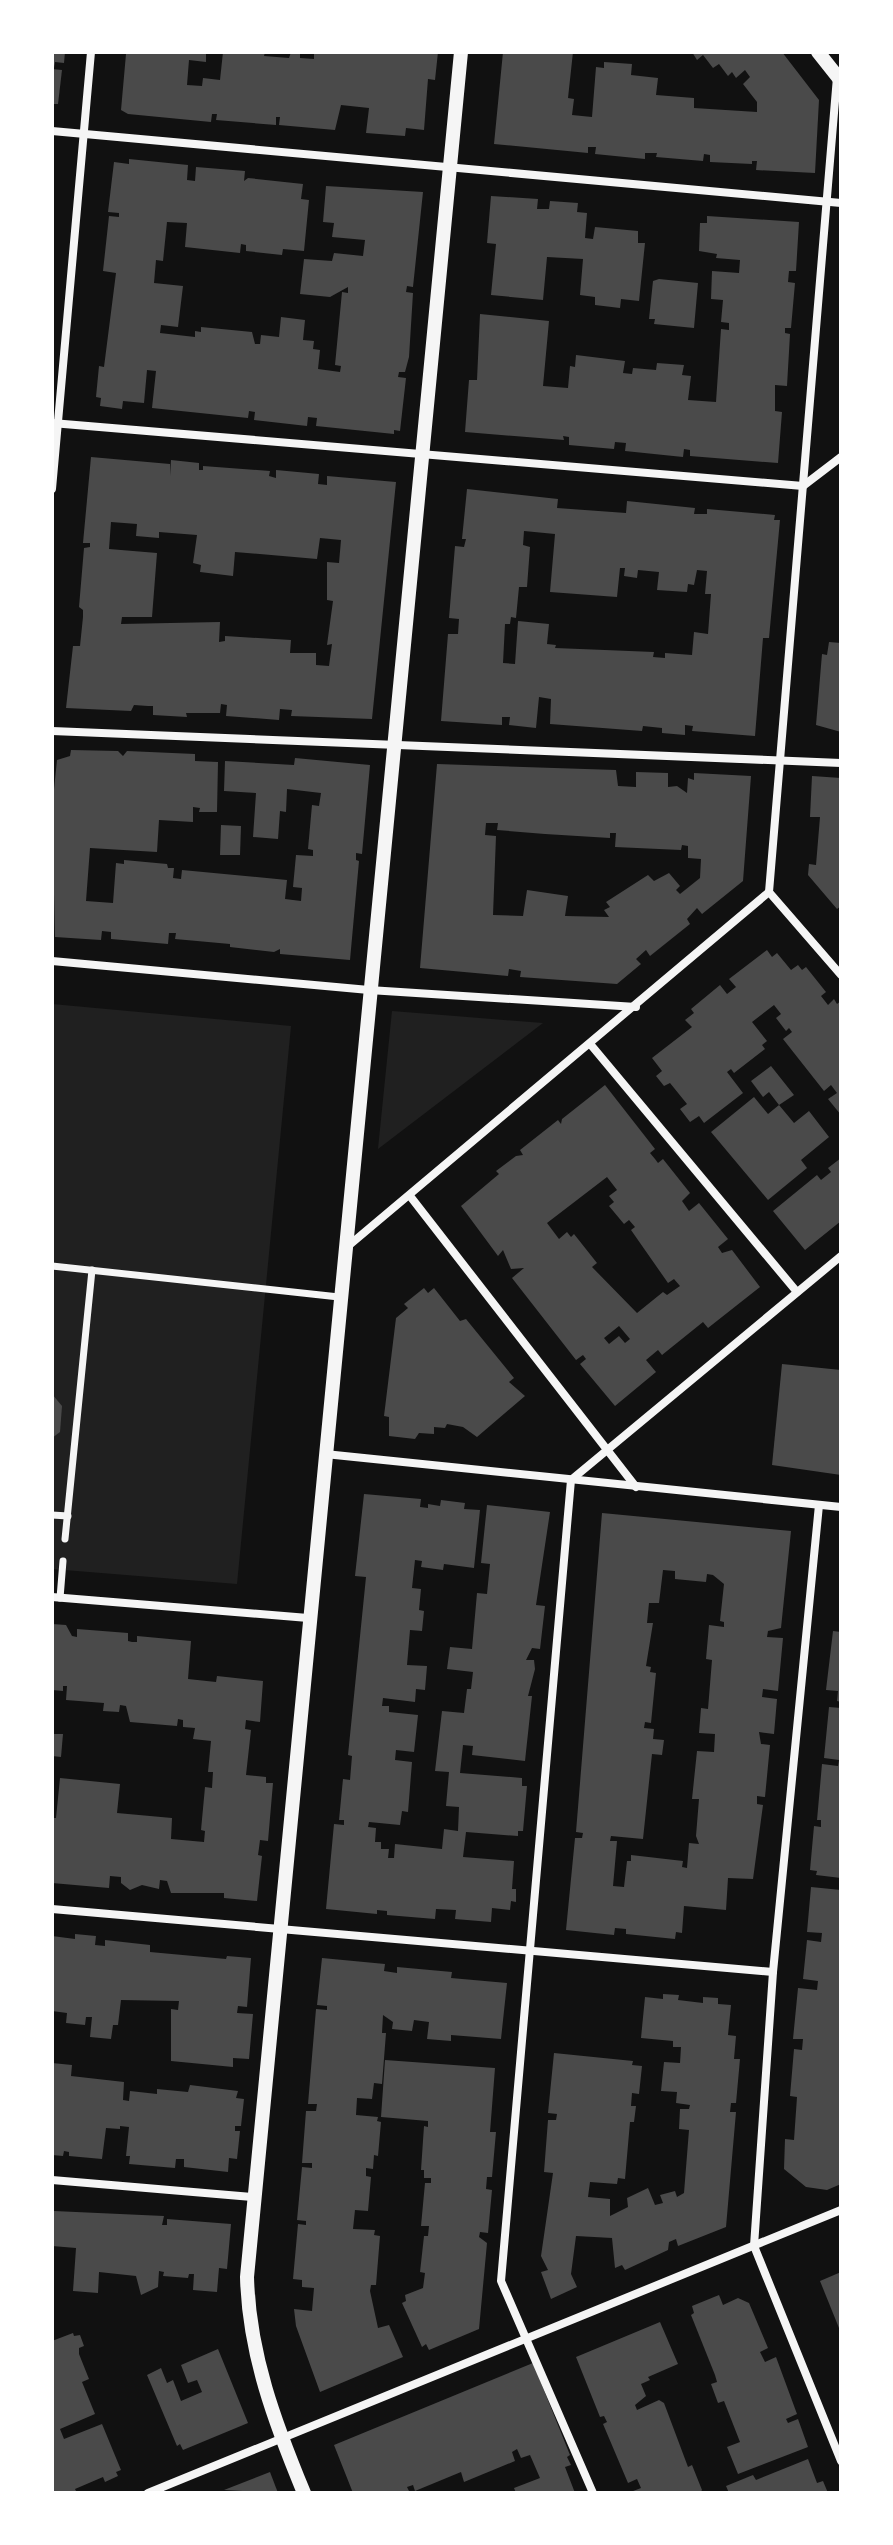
<svg xmlns="http://www.w3.org/2000/svg" width="893" height="2545" font-family="Arial,sans-serif">
<rect width="100%" height="100%" fill="#111"/>
<g fill="#202020">
<polygon points="52,1004 291,1026 237,1584 52,1569"/>
<polygon points="392,1011 543,1023 378,1149"/>
</g>
<g fill="#4a4a4a" fill-rule="evenodd">
<polygon points="52,52 65,52 64,63 55,62 54,68"/>
<polygon points="134,52 206,52 206,62 189,60 187,85 202,86 203,78 220,80 223,52 265,52 264,56 289,58 291,52 300,53 300,58 314,59 314,52 438,52 435,80 428,79 424,130 406,128 405,136 366,133 369,108 341,105 335,130 279,125 280,117 276,117 276,125 216,120 217,114 212,114 211,122 128,114 121,110 126,54"/>
<polygon points="503,52 573,52 568,98 574,99 572,115 592,117 596,67 604,68 604,62 632,64 631,75 658,78 656,95 694,98 694,108 757,112 757,102 743,84 750,77 745,70 736,78 732,72 728,76 719,64 713,68 703,55 697,60 692,52 782,52 819,100 815,173 756,170 757,161 752,161 752,164 710,162 710,155 704,154 703,161 656,157 657,153 645,153 645,159 595,154 596,147 588,147 588,153 494,144"/>
<polygon points="52,69 62,70 58,104 52,104"/>
<polygon points="129,159 188,165 187,180 195,181 196,167 245,171 244,181 248,178 303,184 301,199 309,200 304,251 283,249 282,255 246,251 246,245 241,244 240,253 185,247 187,223 167,222 163,261 156,260 154,283 183,286 178,327 161,325 160,333 195,337 195,331 201,332 201,327 252,332 255,344 260,344 261,335 279,337 281,317 305,320 303,340 314,341 313,349 320,350 318,369 340,372 341,366 335,365 342,292 348,293 348,287 330,297 300,294 304,259 332,261 334,253 363,256 365,240 332,237 334,223 323,222 326,186 423,192 413,287 407,286 406,292 413,293 409,357 405,372 399,372 398,377 406,378 400,431 394,430 394,434 316,426 317,418 308,417 307,426 254,420 255,412 249,411 248,418 152,408 156,371 147,370 144,403 123,401 122,409 100,406 101,398 96,397 99,366 104,367 116,273 103,271 109,216 119,217 119,213 108,212 114,162 129,164"/>
<polygon points="491,196 538,199 537,209 549,209 550,201 578,203 577,212 587,213 585,238 593,239 595,227 638,231 638,243 645,243 639,301 621,299 620,308 595,305 595,297 580,295 583,259 547,257 543,300 491,295 496,244 487,243"/>
<polygon points="707,216 799,222 796,271 789,271 788,282 795,283 791,328 785,328 785,333 790,334 787,386 775,385 775,411 782,412 778,463 690,456 690,450 684,449 683,457 625,451 626,443 615,442 614,449 569,445 569,437 563,436 564,440 465,432 469,380 477,380 480,314 549,321 543,386 568,388 570,366 575,367 576,355 625,361 623,373 632,374 633,368 656,370 657,363 684,365 682,375 691,376 688,400 716,402 721,329 729,330 729,323 721,322 723,300 711,299 712,271 739,273 740,260 716,258 717,254 699,251 700,223 707,223"/>
<polygon points="659,279 698,283 694,328 654,324 655,319 649,319 653,281"/>
<path d="M91 457 170 464V476L171 460 199 463V470H203V466L270 471 269 476 276 478V470L319 474 318 484 327 485V476L396 482 372 719 291 716 292 710 280 709 279 720 226 716 227 705 221 704 220 713H186L187 717 153 715V706H148L134 705 131 711 66 708 73 646H80L83 617V610L79 607 84 548 90 547V543H83ZM111 522 137 524 136 536 159 538V532L197 535 193 563 201 565 200 572 233 576 235 552 317 559 320 538 341 540 339 563 327 562V600L333 601 327 645 332 644 329 666 316 665V653H290L291 640 225 636V641L219 642 220 622 121 624 122 617H152L157 553 109 549Z"/>
<path d="M467 489 558 499 557 508 626 513 627 501 695 508 694 514H707V509L775 515 774 520H780L769 638H763L755 736 692 731 693 726 685 725V735L662 733V728L643 726 642 731 550 724 551 699 539 697 536 728 509 725 510 717H502V725L441 721 448 634H458L459 619 449 618 455 546 464 547 466 539H462ZM524 531 555 534 550 592 617 597 620 568H625L624 576 637 578 638 570 659 572 657 590 687 592 688 584 694 585 697 570 707 571 705 594H711L708 634 694 632 692 655 665 653V658L653 657 654 652 555 648 556 645 547 644 549 624 518 621 515 664 503 663 505 624H510L511 617 516 618 519 587H527L530 547 523 545Z"/>
<polygon points="829,642 841,643 841,732 816,725 822,654 827,655"/>
<polygon points="71,750 118,751 123,756 127,751 195,754 195,761 218,762 217,812 199,812 200,808 193,807 193,822 159,820 157,852 90,848 86,901 113,903 116,863 124,864 124,860 167,864 168,868 174,868 173,878 181,879 182,870 287,880 285,899 301,901 302,888 293,887 296,855 313,856 313,850 308,849 312,805 319,806 321,793 287,789 286,812 280,811 278,839 253,837 256,793 224,791 225,761 294,765 295,758 370,765 362,854 356,853 356,860 359,861 350,960 280,954 280,949 274,952 230,947 230,944 175,939 176,933 169,933 168,944 111,939 111,932 102,931 101,940 55,937 52,809 57,760 70,756"/>
<path d="M437 764 616 770 618 786 636 787V772L668 773V787L677 786 687 793 688 778 694 780V773L751 776 743 881 702 914 697 908 687 919 690 924 650 956 646 950 636 959 641 964 617 984 520 977 521 971 509 969 508 976 420 968ZM486 823H498L497 830 545 834 610 838V833H616L615 847 681 850 682 845 688 846V858L701 859 700 878 680 894 676 890 680 886 669 873 654 881 648 875 606 902 610 907 604 910 609 917 565 916 568 896 527 890 523 916 493 915 496 836 485 835Z"/>
<polygon points="812,776 841,778 841,906 837,909 808,875 809,864 816,865 820,817 810,817"/>
<polygon points="221,825 241,826 240,855 220,855"/>
<polygon points="767,950 772,957 777,953 791,970 798,965 802,970 806,967 826,992 821,996 828,1005 834,999 837,1004 841,1001 841,1115 828,1099 837,1093 831,1085 824,1091 783,1039 792,1032 789,1028 786,1031 776,1018 781,1014 774,1005 752,1022 767,1041 762,1045 765,1049 734,1073 731,1069 727,1072 743,1093 704,1123 699,1116 690,1122 680,1109 687,1104 670,1083 664,1086 656,1076 662,1071 652,1058 692,1027 685,1020 694,1013 691,1009 720,985 727,994 736,987 729,979"/>
<polygon points="771,1066 794,1095 779,1105 769,1092 763,1097 751,1081"/>
<path d="M605 1085 655 1149 650 1153 655 1159 658 1163 663 1159 690 1193 682 1201 689 1211 699 1203 728 1239 718 1247 722 1253 732 1250 760 1287 708 1328 703 1322 662 1355 658 1350 646 1360 656 1372 615 1406 580 1364 586 1359 583 1355 576 1360 512 1278 524 1268 511 1269 503 1250 498 1256 461 1206 499 1174 496 1171 516 1156 523 1155 520 1150 558 1120 561 1124 562 1119ZM607 1177 617 1190 609 1196 614 1202 609 1206 624 1224 629 1220 635 1227 631 1230 668 1283 674 1279 680 1286 667 1295 663 1292 637 1313 592 1267 597 1263 574 1234 571 1237 567 1232 559 1239 547 1223ZM619 1326 630 1339 625 1343 619 1336 609 1344 604 1338Z"/>
<polygon points="754,1097 768,1114 779,1105 794,1123 809,1111 829,1137 801,1160 807,1168 768,1200 711,1132"/>
<polygon points="841,1158 841,1221 805,1250 773,1211 817,1175 821,1180 831,1172 828,1168"/>
<polygon points="424,1288 428,1293 434,1288 460,1321 466,1319 514,1378 509,1382 525,1396 477,1437 463,1427 447,1424 445,1428 434,1427 434,1434 419,1433 415,1439 389,1436 389,1417 384,1416 396,1318 408,1308 404,1304"/>
<polygon points="782,1364 841,1370 841,1475 772,1465"/>
<polygon points="52,1394 62,1406 60,1432 52,1438"/>
<polygon points="364,1494 421,1499 420,1507 428,1508 428,1504 440,1506 441,1500 465,1503 464,1509 480,1510 474,1568 444,1564 443,1570 421,1567 422,1561 415,1560 412,1588 421,1589 419,1610 424,1611 422,1631 410,1630 407,1665 427,1666 425,1690 416,1689 415,1702 383,1698 382,1706 389,1706 389,1712 418,1715 414,1752 396,1750 395,1760 412,1762 408,1812 402,1811 400,1825 369,1822 368,1827 376,1828 375,1842 381,1842 381,1849 389,1849 388,1858 394,1858 395,1844 442,1849 444,1829 458,1831 459,1807 446,1806 449,1772 435,1771 442,1711 464,1713 467,1689 471,1689 473,1672 447,1669 450,1647 472,1649 477,1593 487,1594 490,1564 481,1563 487,1505 550,1512 536,1605 545,1606 540,1649 532,1648 526,1660 534,1660 535,1669 528,1696 532,1696 525,1761 472,1755 473,1746 463,1745 460,1773 522,1778 522,1786 527,1786 523,1831 518,1831 518,1836 466,1832 463,1857 514,1861 512,1889 516,1889 516,1902 511,1901 510,1910 492,1908 491,1922 455,1919 456,1910 436,1909 435,1919 387,1915 387,1911 377,1910 377,1914 326,1909 334,1824 344,1825 344,1820 339,1820 343,1779 350,1780 352,1756 348,1755 366,1577 355,1576"/>
<path d="M602 1513 791 1531 781 1628 768 1631 767 1637 783 1638 778 1691 763 1689 762 1697 777 1699 774 1734 759 1732 761 1744 770 1745 765 1797 757 1796V1804L763 1805 753 1879 728 1878 726 1910 684 1906 682 1933 676 1932 675 1939 626 1934V1929L615 1928 614 1935 566 1930 575 1838H582L583 1833 576 1832ZM663 1570 675 1571V1579L706 1582 707 1574 713 1575 724 1584 720 1621 724 1622V1627L709 1625 706 1659 712 1660 708 1709 701 1708 699 1733 715 1734 714 1752 697 1751 692 1799H699L696 1836 699 1844 689 1843 687 1868 682 1867 683 1861 631 1855V1861H627L624 1887 613 1886 617 1841H610L611 1836 643 1839 652 1754 662 1755 664 1740 653 1739 654 1729 644 1728 645 1722 651 1723 656 1673 650 1672 651 1667 646 1666 653 1623H647L649 1603H659Z"/>
<polygon points="52,1624 66,1625 72,1636 77,1637 77,1629 128,1633 128,1641 132,1642 137,1642 137,1636 191,1641 188,1679 216,1682 217,1676 263,1681 260,1722 246,1720 245,1729 251,1730 246,1775 266,1777 266,1783 273,1783 268,1841 260,1840 259,1848 258,1855 262,1856 257,1901 224,1898 224,1893 171,1893 167,1881 160,1880 159,1889 142,1885 130,1890 121,1883 121,1877 110,1876 109,1888 52,1883 52,1818 56,1818 60,1778 120,1784 117,1813 172,1818 171,1839 204,1842 205,1831 201,1830 205,1787 212,1788 213,1772 208,1772 211,1741 193,1739 195,1728 183,1727 183,1720 178,1719 177,1726 130,1722 126,1706 120,1705 119,1712 103,1711 104,1703 66,1700 67,1686 63,1686 63,1691 52,1690"/>
<polygon points="833,1631 841,1632 841,1702 837,1701 838,1691 826,1690"/>
<polygon points="829,1707 841,1708 841,1878 816,1875 817,1871 810,1870 814,1826 821,1827 821,1820 817,1820 822,1764 838,1766 839,1760 824,1758"/>
<polygon points="52,1734 63,1734 61,1757 52,1756"/>
<polygon points="811,1887 841,1890 841,2184 827,2190 806,2187 784,2169 785,2139 794,2140 797,2097 790,2096 794,2049 802,2050 803,2039 793,2039 798,1988 817,1990 818,1981 803,1979 807,1940 821,1942 822,1933 807,1932"/>
<polygon points="75,1934 96,1936 95,1945 105,1946 105,1940 150,1945 150,1952 226,1959 227,1956 251,1958 247,2007 238,2006 237,2013 253,2014 249,2059 233,2058 233,2067 171,2061 171,2009 178,2010 179,2001 121,2000 118,2025 113,2025 111,2039 90,2037 92,2017 86,2017 85,2025 66,2023 67,2013 52,2011 52,1936 75,1939"/>
<polygon points="322,1958 385,1964 384,1971 397,1973 397,1967 452,1972 451,1978 507,1983 501,2039 451,2035 451,2041 427,2039 429,2022 414,2020 412,2031 392,2029 393,2022 383,2015 382,2033 386,2033 382,2084 374,2083 372,2099 357,2098 356,2115 378,2117 377,2121 381,2122 378,2156 374,2155 373,2169 366,2168 366,2176 371,2177 368,2211 355,2210 353,2229 375,2230 374,2235 380,2236 376,2285 371,2285 370,2291 378,2328 389,2325 403,2357 320,2392 296,2326 294,2309 312,2311 314,2288 302,2287 302,2280 293,2279 298,2224 306,2225 306,2221 297,2220 302,2167 312,2168 312,2163 302,2163 306,2111 316,2111 317,2104 308,2104 316,2009 327,2010 327,2006 317,2005"/>
<polygon points="663,1994 679,1995 678,2000 703,2003 703,1997 718,1998 718,2004 731,2005 728,2035 736,2036 734,2059 740,2059 736,2103 731,2103 730,2112 736,2112 726,2227 678,2246 676,2239 669,2242 668,2250 625,2270 622,2265 615,2268 612,2238 576,2236 571,2274 577,2287 551,2299 541,2272 548,2270 541,2256 553,2173 544,2172 548,2120 556,2120 557,2114 548,2113 554,2053 633,2061 632,2065 642,2066 639,2094 632,2093 631,2106 636,2106 634,2122 630,2122 625,2179 618,2178 617,2184 590,2182 588,2197 610,2199 610,2216 628,2207 627,2198 648,2188 655,2205 663,2203 660,2195 675,2191 677,2197 684,2193 689,2130 679,2129 680,2109 689,2109 690,2105 676,2103 677,2092 661,2091 664,2062 680,2063 681,2047 673,2047 673,2041 641,2038 645,1997 663,1999"/>
<polygon points="385,2060 495,2068 490,2132 496,2132 492,2177 487,2177 486,2189 492,2190 488,2233 480,2232 479,2237 487,2243 479,2329 429,2350 426,2344 422,2347 402,2303 406,2301 405,2295 423,2288 425,2273 420,2272 424,2236 428,2236 429,2226 421,2226 425,2183 431,2183 431,2178 424,2178 424,2170 421,2170 424,2126 428,2127 428,2121 381,2117"/>
<polygon points="52,2063 72,2065 71,2076 124,2082 123,2100 129,2101 130,2091 157,2094 157,2089 188,2092 190,2085 238,2091 236,2098 244,2099 241,2126 235,2126 235,2131 240,2131 237,2159 229,2158 228,2172 184,2167 184,2159 176,2159 175,2168 129,2164 130,2156 126,2156 129,2127 120,2126 120,2129 106,2128 102,2159 69,2156 69,2152 64,2151 63,2156 52,2155"/>
<polygon points="54,2211 164,2216 162,2225 167,2225 167,2219 231,2224 227,2269 219,2268 217,2292 193,2290 194,2274 189,2274 188,2278 163,2276 164,2272 159,2271 158,2287 141,2295 136,2276 99,2272 98,2293 73,2291 76,2248 52,2246"/>
<polygon points="841,2272 841,2333 820,2281"/>
<polygon points="719,2295 723,2305 738,2298 749,2303 768,2348 760,2352 765,2362 776,2357 797,2414 786,2419 788,2423 798,2419 808,2447 738,2474 727,2447 740,2442 724,2401 718,2403 711,2384 717,2382 715,2375 691,2315 694,2313 692,2306"/>
<polygon points="660,2322 678,2364 648,2377 650,2380 641,2384 646,2396 635,2405 637,2410 659,2400 664,2403 688,2467 692,2465 702,2490 700,2493 628,2493 641,2488 637,2479 628,2483 603,2424 607,2422 604,2416 600,2417 576,2357"/>
<polygon points="73,2333 74,2336 80,2335 84,2346 79,2348 79,2354 89,2379 82,2382 95,2414 60,2429 64,2439 102,2424 121,2470 116,2472 118,2476 105,2482 103,2477 75,2489 77,2493 53,2493 52,2341"/>
<polygon points="218,2349 248,2423 183,2450 180,2444 177,2446 147,2375 161,2368 167,2383 173,2380 181,2401 202,2392 197,2380 188,2383 181,2365"/>
<polygon points="533,2363 570,2455 567,2457 571,2465 565,2467 575,2493 516,2493 514,2488 540,2478 530,2455 521,2458 517,2449 512,2452 515,2461 464,2482 461,2472 415,2491 413,2485 407,2487 410,2493 353,2493 334,2445"/>
<polygon points="808,2459 817,2483 823,2481 828,2493 729,2493 726,2486 753,2475 756,2480"/>
<polygon points="270,2472 278,2493 224,2490"/>
</g>
<g fill="none" stroke-linecap="round" stroke-linejoin="round">
<g stroke="#f5f5f5" stroke-width="7">
<polyline points="52,1266 339,1297"/>
<polyline points="52,1515 68,1516"/>
<polyline points="65,1539 92,1270"/>
<polyline points="60,1598 63,1561"/>
</g>
<g stroke="#f5f5f5" stroke-width="8">
<polyline points="837,77 769,892 841,975"/>
<polyline points="52,131 841,203"/>
<polyline points="52,423 803,486 841,457"/>
<polyline points="52,489 91,52"/>
<polyline points="52,731 841,763"/>
<polyline points="52,961 369,990 636,1007"/>
<polyline points="591,1045 797,1292"/>
<polyline points="410,1196 636,1487"/>
<polyline points="347,1247 769,892"/>
<polyline points="325,1454 841,1507"/>
<polyline points="819,1505 773,1972 754,2246 841,2461"/>
<polyline points="52,1597 308,1618"/>
<polyline points="52,1909 773,1972"/>
<polyline points="52,2180 252,2197"/>
<polyline points="148,2493 841,2210"/>
<polyline points="593,2493 501,2281 571,1480 841,1256"/>
</g>
<g stroke="#f5f5f5" stroke-width="14">
<polyline points="818,52 841,81"/>
<path d="M304 2493C275 2423 249 2354 247 2277L461 52"/>
</g>
</g>
<rect width="893" height="2545" fill="none" stroke="#ffffff" stroke-width="108"/>
</svg>
